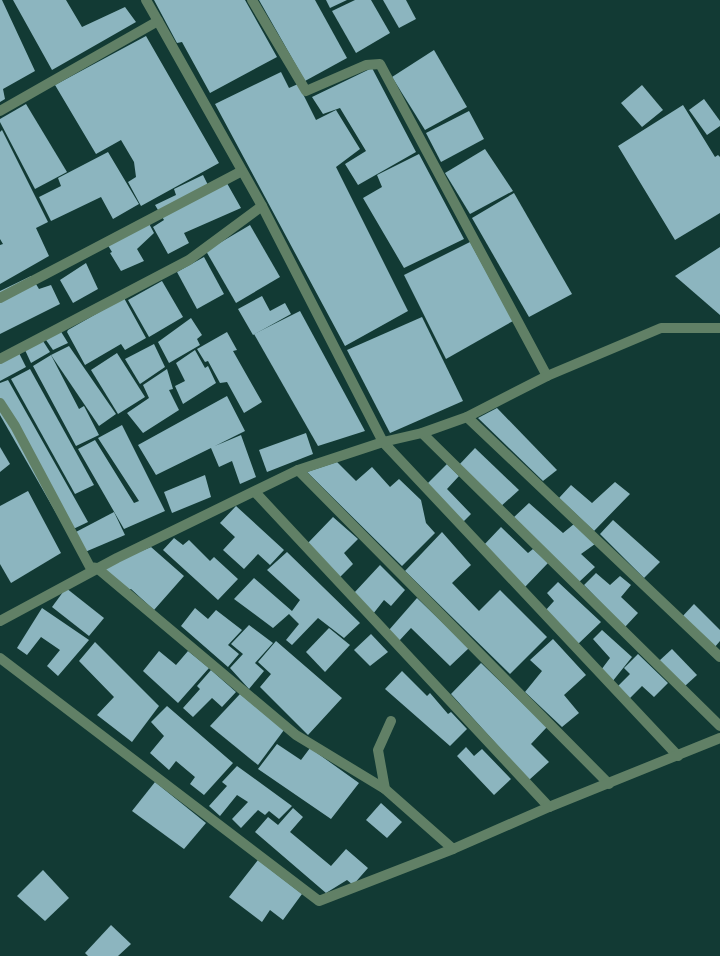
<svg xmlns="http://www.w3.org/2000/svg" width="720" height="956" font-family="Literata,serif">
<rect width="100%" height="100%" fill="#123a34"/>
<g fill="#8cb5bf">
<polygon points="0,0 2,0 35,71 3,89 5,99 0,102"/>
<polygon points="13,0 66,0 82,27 125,7 136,22 52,70"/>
<polygon points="154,0 245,0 277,57 210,93 182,42 177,43"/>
<polygon points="259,0 315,0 347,58 305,81"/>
<polygon points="326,0 347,0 330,8"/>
<polygon points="355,0 371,0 390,33 356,53 332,11"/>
<polygon points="383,0 406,0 416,19 399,28"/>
<polygon points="146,36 219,163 141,206 128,182 136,177 134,162 121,140 96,154 55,85"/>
<polygon points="434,50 467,107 425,130 392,77"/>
<polygon points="372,68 416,152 358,185 345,164 366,151 340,108 323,114 312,97"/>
<polygon points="281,72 289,88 298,84 316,120 336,110 360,149 336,167 408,311 345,346 215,104"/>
<polygon points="642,85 663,110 642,127 621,103"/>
<polygon points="704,99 720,121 720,126 707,135 689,110"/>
<polygon points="26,104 67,172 35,189 0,122 0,119"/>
<polygon points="683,105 715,157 718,155 720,157 720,213 675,240 618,146"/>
<polygon points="469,111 484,139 441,162 426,133"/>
<polygon points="2,130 48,222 36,228 49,256 0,284 0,245 3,244 0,239 0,132"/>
<polygon points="485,149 513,191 470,214 445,173"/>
<polygon points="108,152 139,204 113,219 101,197 51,221 39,197 61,186 58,178"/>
<polygon points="419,154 464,239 404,268 363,198 382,187 377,175"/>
<polygon points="203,175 208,185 224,178 241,208 184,233 189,243 168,254 153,227 164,220 155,205 176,195 174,189"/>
<polygon points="514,193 572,294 529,317 472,218"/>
<polygon points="146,218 154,233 137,249 144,261 121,271 110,253 112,252 104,239"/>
<polygon points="250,225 280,277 236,303 206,251"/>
<polygon points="470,242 513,321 446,359 404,275"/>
<polygon points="720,247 720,315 675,276"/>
<polygon points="204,257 224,294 197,309 177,272"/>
<polygon points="86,263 98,289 73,303 60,280"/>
<polygon points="31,276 39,289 51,285 60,304 0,334 0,291"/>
<polygon points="162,281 183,317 149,337 128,300"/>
<polygon points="262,296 270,311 285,303 291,314 253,335 238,309"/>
<polygon points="124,298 146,338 125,350 121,344 85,365 67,332 68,330"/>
<polygon points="300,311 365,431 318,446 254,334"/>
<polygon points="422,317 463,401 390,433 347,350"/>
<polygon points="191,318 202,335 197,339 200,345 169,363 158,342"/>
<polygon points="60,330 68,343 53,350 46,340"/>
<polygon points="227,332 237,350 233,351 262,402 244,413 227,382 220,383 208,361 205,362 197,349"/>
<polygon points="43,341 50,352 31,363 25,350"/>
<polygon points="154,344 165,367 140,384 125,359"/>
<polygon points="69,346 116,414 99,426 51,355"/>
<polygon points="195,350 205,368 208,366 216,383 183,404 175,386 185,381 176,363"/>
<polygon points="19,353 26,367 0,381 0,363"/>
<polygon points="117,353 145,397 118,414 91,370"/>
<polygon points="51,355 79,409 84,406 99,435 76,446 33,366"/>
<polygon points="30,369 94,485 75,494 11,379"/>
<polygon points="167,369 173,389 169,390 179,410 143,433 127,413 149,398 143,385"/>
<polygon points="8,380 88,522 67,532 0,415 0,383"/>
<polygon points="227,396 245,431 215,446 241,435 256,477 240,484 232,461 219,467 211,448 156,475 138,445"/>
<polygon points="497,408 557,470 543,481 478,418"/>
<polygon points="122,425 165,511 124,529 78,449 95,440 134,503 139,501 98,438"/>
<polygon points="306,433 313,454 267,472 259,450"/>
<polygon points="0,447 10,464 0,472"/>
<polygon points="475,448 519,490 499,508 458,466"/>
<polygon points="337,462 356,481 372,467 390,487 399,479 421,500 426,523 435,533 402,566 307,472"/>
<polygon points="447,464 459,476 447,489 471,514 462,523 425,486"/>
<polygon points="205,475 211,497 172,513 164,492"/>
<polygon points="615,482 630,494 594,531 559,498 571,485 592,503"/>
<polygon points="28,491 61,553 11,583 0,564 0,506"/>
<polygon points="529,503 563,533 574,524 595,544 581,554 595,567 578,583 513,518"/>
<polygon points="236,506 284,550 270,565 258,554 244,569 223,550 235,537 220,523"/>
<polygon points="114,512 125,535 85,552 74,533"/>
<polygon points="333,517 358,539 344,553 353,564 340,577 307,544"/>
<polygon points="613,520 660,562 644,578 600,534"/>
<polygon points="501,527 528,553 533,549 548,563 524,588 483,546"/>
<polygon points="442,532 471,565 452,583 479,611 500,590 547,637 510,674 405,571"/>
<polygon points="174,538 183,545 189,540 210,561 214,557 238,579 218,600 163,550"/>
<polygon points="151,547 184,576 154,610 131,589 126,591 103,567"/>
<polygon points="287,552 360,623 344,638 318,618 292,645 286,640 299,624 289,614 273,628 234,599 254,578 292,611 300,600 267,570"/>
<polygon points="380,565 405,590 391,606 384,600 373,614 354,593"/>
<polygon points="596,573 610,585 620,576 631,585 621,597 638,613 625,627 584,585"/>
<polygon points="558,582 601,622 577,645 545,611 554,601 547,593"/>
<polygon points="66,588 104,618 89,636 52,607"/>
<polygon points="417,598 469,648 450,666 411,628 399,641 389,630"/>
<polygon points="694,604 720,630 720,641 714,648 681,618"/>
<polygon points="42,608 89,640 58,676 47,666 60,650 41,637 27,655 17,648"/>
<polygon points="195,608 208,619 216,610 242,630 228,645 239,654 228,667 181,626"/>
<polygon points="249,625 273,643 255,663 264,671 249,689 230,668 243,654 231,644"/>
<polygon points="329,628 350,645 325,672 306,652"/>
<polygon points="602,630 632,657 612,682 601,670 610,658 593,639"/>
<polygon points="371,634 388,652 370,666 354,650"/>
<polygon points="553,639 586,675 564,695 579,713 562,727 525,692 542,671 530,660"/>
<polygon points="276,641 342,698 308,735 260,687 271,674 258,662"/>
<polygon points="95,642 159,706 132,742 97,715 114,697 79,661"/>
<polygon points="672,649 697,675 685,686 659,661"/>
<polygon points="159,651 176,665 188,651 209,668 178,703 143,671"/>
<polygon points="638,654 668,683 654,697 642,686 629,699 617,687 630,674 624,668"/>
<polygon points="481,663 547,727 531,744 549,762 529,780 451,694"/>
<polygon points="211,670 236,692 222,707 212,698 193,717 183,708 200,689 197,686"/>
<polygon points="402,671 427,696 430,693 448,714 451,712 467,729 450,746 385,689"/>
<polygon points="240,694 284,730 258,765 210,726"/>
<polygon points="167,706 233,763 204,795 190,784 195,777 176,761 169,770 150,753 164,736 151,722"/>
<polygon points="277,744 301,760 310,748 359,783 331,819 258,769"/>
<polygon points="466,747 474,756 482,749 511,779 494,795 457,756"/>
<polygon points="237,766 292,806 279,819 269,811 265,815 258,810 241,828 232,819 248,802 237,795 220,816 209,806 227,786 222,782"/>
<polygon points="155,782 206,823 184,849 132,811"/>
<polygon points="381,803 402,822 387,838 366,820"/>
<polygon points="293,808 303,817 290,832 331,866 346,849 368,868 353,885 347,880 326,893 255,832 268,817 278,825"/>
<polygon points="258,860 302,894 283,920 270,910 262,922 229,897"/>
<polygon points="43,870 69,898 45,921 17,896"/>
<polygon points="111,925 131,944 118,956 88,956 85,953"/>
</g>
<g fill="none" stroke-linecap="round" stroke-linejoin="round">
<g stroke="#618066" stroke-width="10">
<polyline points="252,0 306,91 366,65 380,64 547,376"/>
<polyline points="158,21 262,206 383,442 678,756"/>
<polyline points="0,111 158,21 146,0"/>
<polyline points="0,298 242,171"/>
<polyline points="0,359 189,260 262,206"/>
<polyline points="0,403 15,426 90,567 97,568 296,735 385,789"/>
<polyline points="467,417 720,657"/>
<polyline points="422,433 720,726"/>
<polyline points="298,470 609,784"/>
<polyline points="255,492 549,807"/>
<polyline points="0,621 117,558 298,470 383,442 422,433 467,417 547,376 661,328 720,328"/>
<polyline points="0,658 319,901 453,849"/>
<polyline points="391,721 378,750 385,789 453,849 549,807 720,738"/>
</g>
</g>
</svg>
